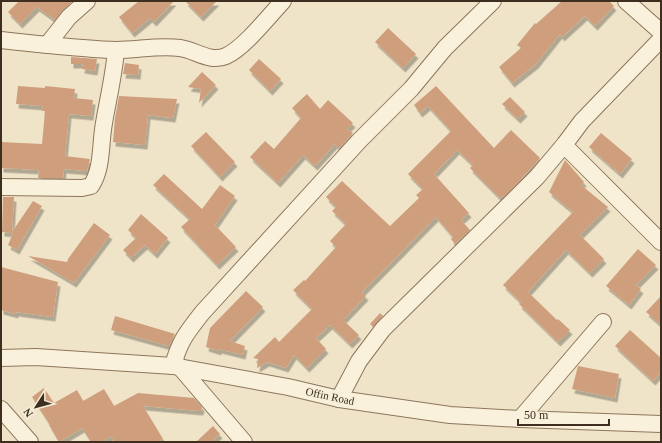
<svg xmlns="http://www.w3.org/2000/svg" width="662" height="443" font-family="Georgia,serif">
<defs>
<filter id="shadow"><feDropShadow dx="2.5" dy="4.5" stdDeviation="0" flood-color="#0004"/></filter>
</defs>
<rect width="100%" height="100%" fill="#f0e4c8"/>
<g fill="#cf9f7d" filter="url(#shadow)">
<polygon points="19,1 73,1 63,10 55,20 37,7 20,24 8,12"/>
<polygon points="139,1 174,1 154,22 150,18 132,33 119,17"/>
<polygon points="185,1 217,1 201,17"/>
<polygon points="562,1 609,1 614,6 595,26 585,16 562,37 560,34 536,64 512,83 499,67 521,48 517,45 535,23 536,24"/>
<polygon points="388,28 416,54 403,68 375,42"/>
<polygon points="71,57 97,59 95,71 82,69 83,64 71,64"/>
<polygon points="259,59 281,79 270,91 249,70"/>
<polygon points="125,63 139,65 138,75 123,74"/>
<polygon points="202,72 216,85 199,103 201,89 188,87"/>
<polygon points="18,86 45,88 45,86 75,89 74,98 93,100 91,116 69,114 65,156 90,159 87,171 64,169 63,178 38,178 39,170 1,168 1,142 42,144 45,111 42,111 43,106 16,104"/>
<polygon points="436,86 494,148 511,130 540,158 521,179 506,195 500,198 470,168 473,165 457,150 434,174 469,213 461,220 470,230 455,244 451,239 453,237 436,217 362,292 366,296 343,320 359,335 350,344 330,325 316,338 326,349 307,368 294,355 286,368 267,362 257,368 258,359 253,358 275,337 279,342 312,309 293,290 304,280 305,281 336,247 330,241 346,224 332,211 336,207 326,197 342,181 390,226 419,198 416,195 423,189 408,174 451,131 428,106 420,113 414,105"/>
<polygon points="307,94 320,109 328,100 353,123 347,129 353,133 339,148 335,144 315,166 303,155 278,183 250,157 265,141 274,149 301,118 292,108"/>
<polygon points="119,96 177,99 173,118 148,115 145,145 113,142 115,118"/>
<polygon points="510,97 525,112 518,119 502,104"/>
<polygon points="206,132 235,162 220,177 191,146"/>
<polygon points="601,133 632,159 620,174 589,147"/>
<polygon points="565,160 584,182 581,185 608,207 580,235 604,259 590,273 566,250 528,292 557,320 558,319 570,330 558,342 519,304 521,302 503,285 573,212 549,192"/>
<polygon points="164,174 202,209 220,185 235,196 215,225 236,247 217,265 181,227 190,219 153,185"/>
<polygon points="3,197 14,197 12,232 33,201 42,206 17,250 8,245 13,233 2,232"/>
<polygon points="141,214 168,238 155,254 145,245 131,258 123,250 136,238 128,230"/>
<polygon points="94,223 110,235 74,283 28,256 67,262 68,259"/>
<polygon points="638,249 656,265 636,285 641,289 629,305 606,286"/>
<polygon points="1,267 58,282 53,317 16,312 16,314 1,310"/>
<polygon points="246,291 263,307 230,341 245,346 243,355 219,349 219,351 206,347 210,328"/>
<polygon points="661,296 661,325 646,312"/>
<polygon points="380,313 383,316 373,327 370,324"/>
<polygon points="115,316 175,334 169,346 111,330"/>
<polygon points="630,330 661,358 661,372 653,381 615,346"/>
<polygon points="578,366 619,374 615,398 572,389"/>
<polygon points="44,388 54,403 77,390 83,401 104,389 114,406 138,393 194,398 202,407 201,411 143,406 163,439 157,442 115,442 111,436 102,442 91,442 82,428 59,442 49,425 50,425 32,397"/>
<polygon points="213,426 220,434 211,442 196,442"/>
</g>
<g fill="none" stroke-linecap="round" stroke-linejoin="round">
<defs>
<g id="minor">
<polyline points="626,1 661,32"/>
<path d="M1 40C28 43 55 46 83 48 94 49 105 50 116 50 138 50 158 45 180 48 195 50 210 63 226 56 244 48 269 16 283 1"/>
<polyline points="47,45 69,17 87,1"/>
<polyline points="564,145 661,242"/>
<path d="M1 187 82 188 91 186C103 168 100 144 104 123 108 99 114 75 116 50"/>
<polyline points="1,358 36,357 173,366 288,387 339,399 450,415 520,419 661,424"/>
<path d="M173 366C179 342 187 332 202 313L359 141 411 89 445 48 493 1"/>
<polyline points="179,366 244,442"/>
<polyline points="339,399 359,361 383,329 537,177 564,145 582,121 661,39"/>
<polyline points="1,409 30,442"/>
<polyline points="520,419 603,322"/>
</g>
</defs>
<use href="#minor" stroke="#8d765c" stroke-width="18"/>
<use href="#minor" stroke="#faf1dc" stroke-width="16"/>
</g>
<g text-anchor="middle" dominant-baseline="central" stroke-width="3.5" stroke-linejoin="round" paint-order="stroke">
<g font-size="11" fill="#3d2e20" stroke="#f7eed8">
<text transform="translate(330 396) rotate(12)">Offin Road</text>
</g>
</g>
<rect width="662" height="443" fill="none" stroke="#3d2e20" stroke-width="4"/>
<g transform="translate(36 407) rotate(234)" stroke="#f7eed8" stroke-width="3" paint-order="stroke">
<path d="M0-3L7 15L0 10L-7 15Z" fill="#3d2e20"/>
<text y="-6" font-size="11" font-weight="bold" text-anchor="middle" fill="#3d2e20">N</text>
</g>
<path d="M518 419v6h91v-6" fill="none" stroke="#3d2e20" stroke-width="2"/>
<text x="524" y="419" font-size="12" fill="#3d2e20" stroke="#f7eed8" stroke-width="3" paint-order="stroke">50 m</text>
</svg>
